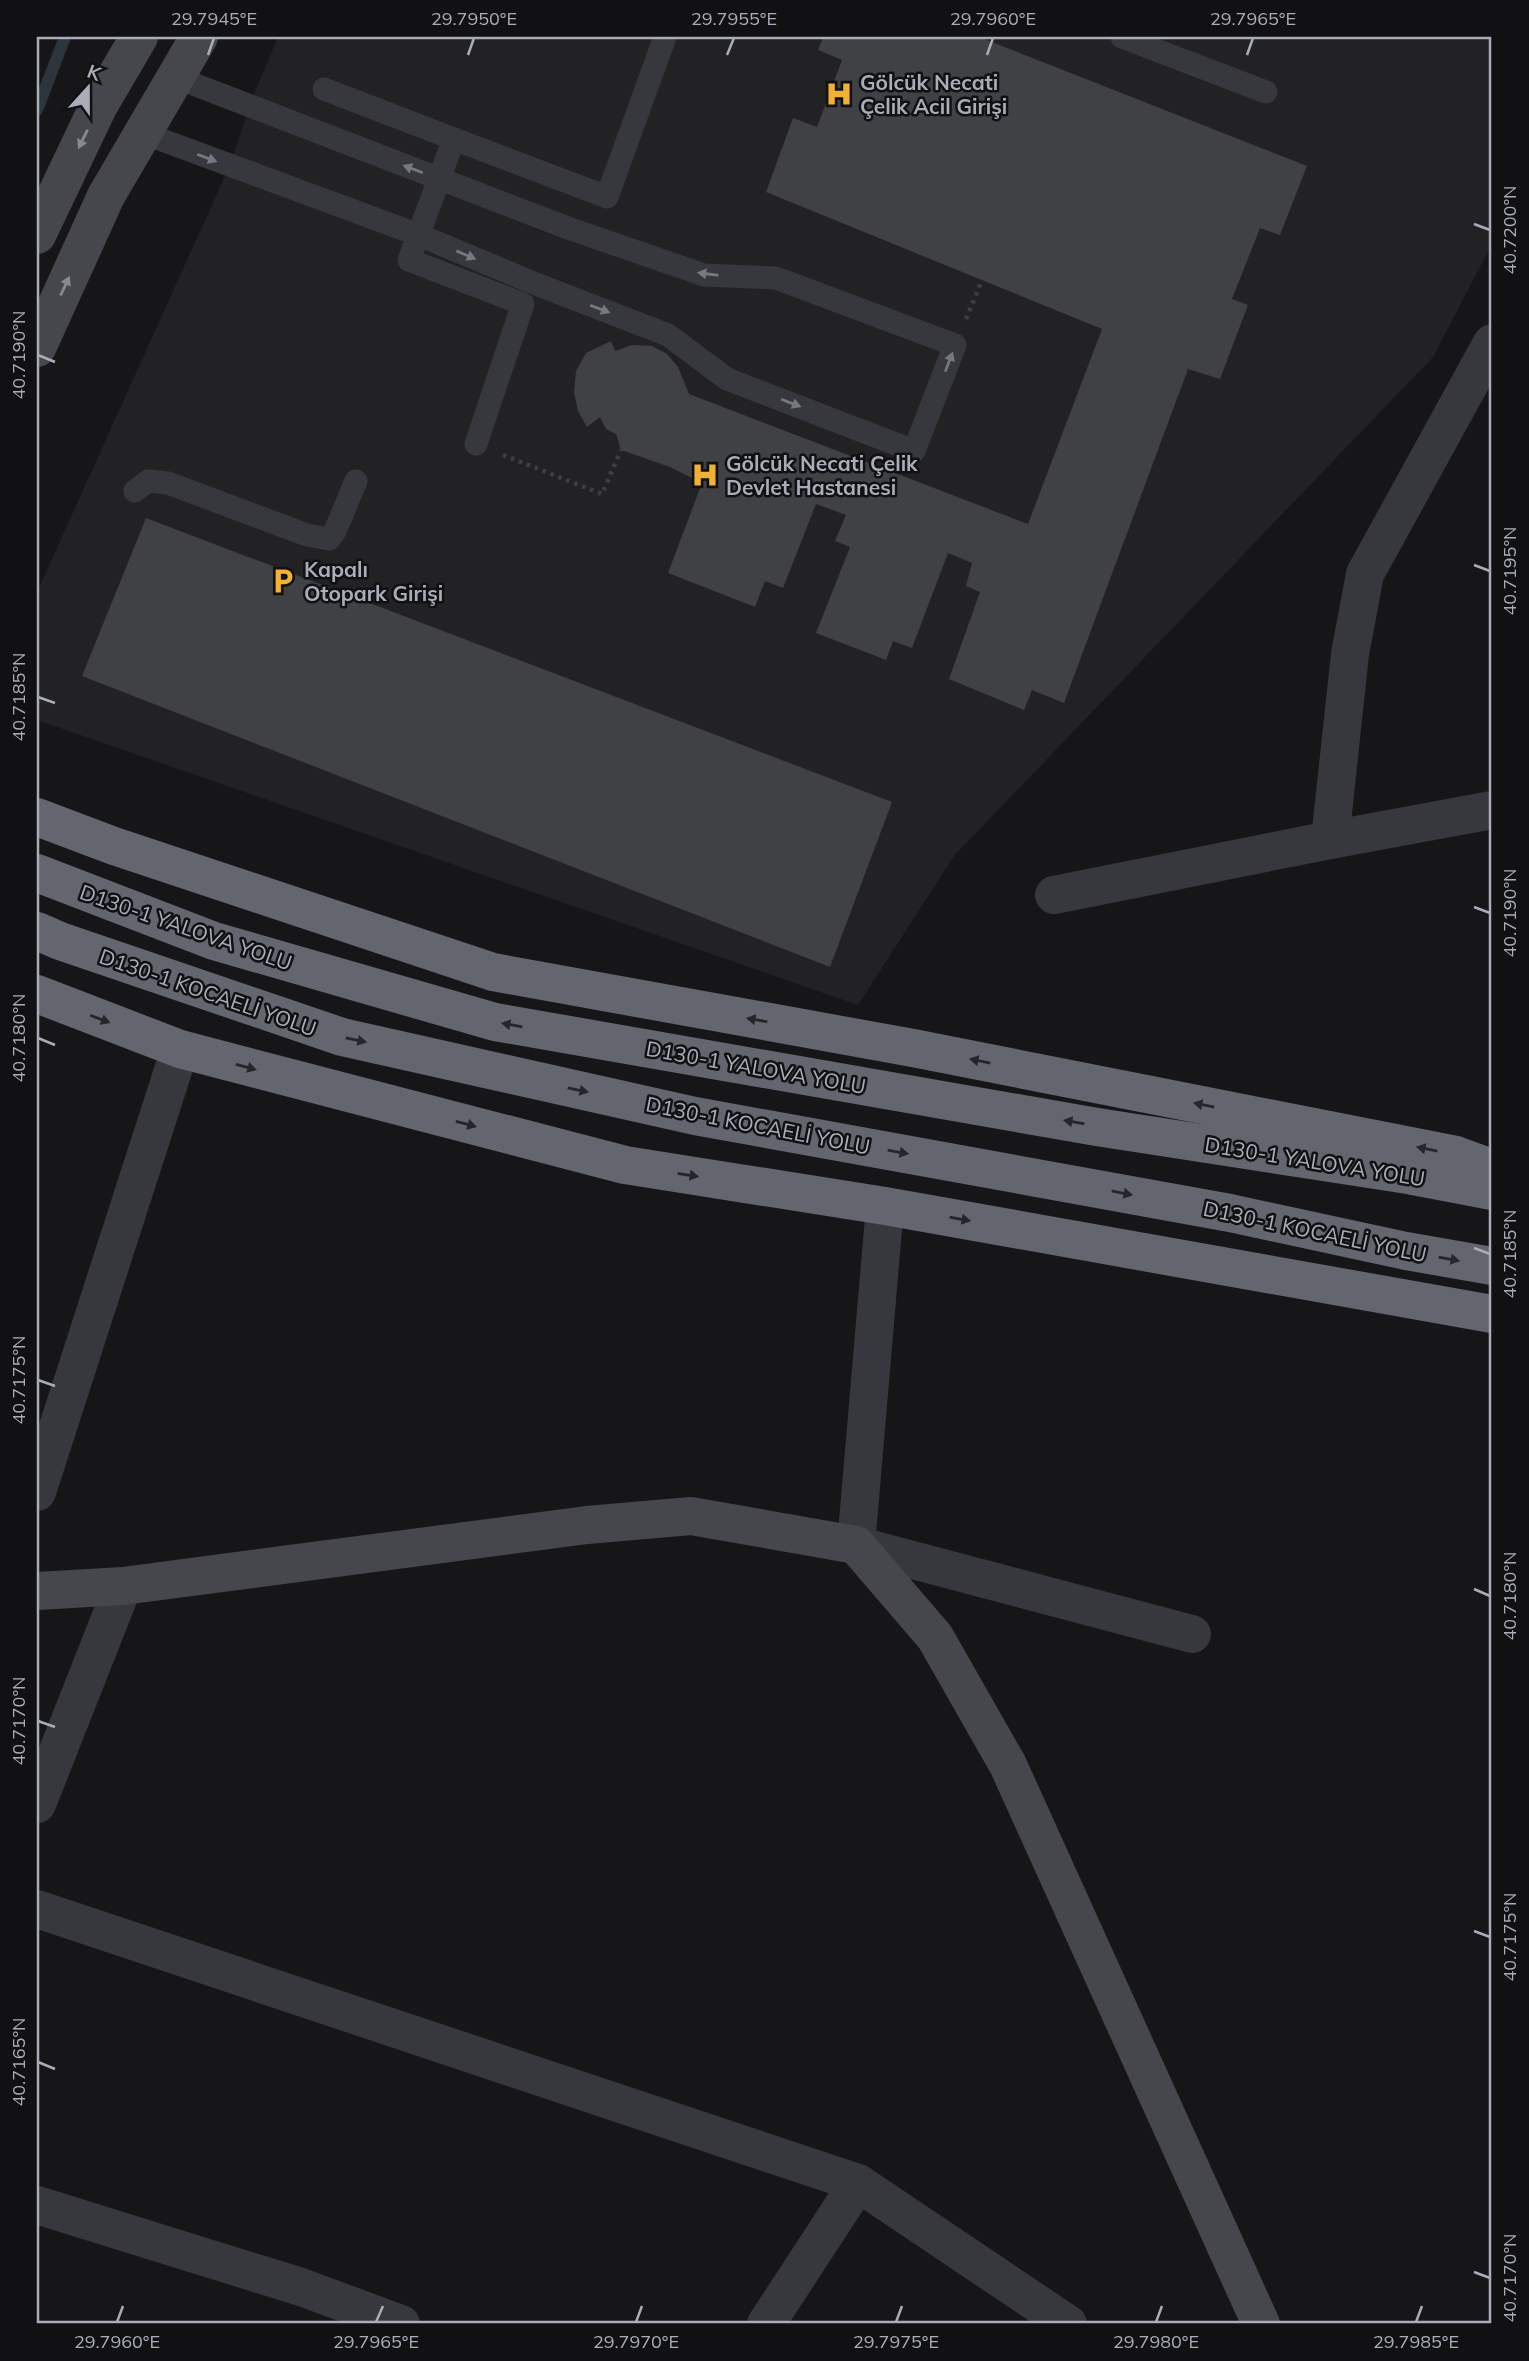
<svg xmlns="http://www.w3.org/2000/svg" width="1529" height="2361" font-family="Mulish,sans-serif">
<rect width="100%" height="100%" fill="#161618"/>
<polygon fill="#222225" points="278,37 1492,37 1492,244 1433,357 954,856 858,1005 37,720 37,592 229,167 254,94"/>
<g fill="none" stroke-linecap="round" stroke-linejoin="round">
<polyline stroke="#2c353c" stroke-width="12" points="37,110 65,37"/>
</g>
<g fill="#404145">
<polygon points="823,37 979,37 1307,166 1280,235 1260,228 1232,299 1248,305 1220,379 1188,369 1064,703 1032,690 1024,710 949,679 980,592 966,586 972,563 948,553 912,648 893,641 886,660 816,633 850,547 835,541 846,515 816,504 783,588 765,581 755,607 668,573 702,483 670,467 621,450 616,434 606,429 600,417 587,427 578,411 574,392 576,371 586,353 611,341 615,351 632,345 652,346 667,354 678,367 689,394 1028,524 1102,329 766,192 793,118 817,127 842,60 818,50"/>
<polygon points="146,518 892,802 830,967 82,676"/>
</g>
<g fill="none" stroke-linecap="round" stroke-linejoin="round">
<g stroke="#3d3f44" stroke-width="4.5" stroke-dasharray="3.5 5" stroke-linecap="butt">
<polyline points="966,319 982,280"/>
<polyline points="503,455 602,494 621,450"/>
</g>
<g stroke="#37383d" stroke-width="23">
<polyline points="1122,37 1266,92"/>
<polyline points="324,89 454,139"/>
<polyline points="143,133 419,235 536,284 668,335 727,379 914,451 955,345 776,278 704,275 568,228 175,77"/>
<polyline points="476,444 523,304 409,260 454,139 607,197 665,37"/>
<polyline points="135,491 148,481 168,483 307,535 329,539 335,531 356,481"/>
</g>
<g stroke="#37383d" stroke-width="38">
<polyline points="1330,840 1350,654 1365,574 1492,343"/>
<polyline points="1054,895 1330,840 1492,810"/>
<polyline points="885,1206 856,1545 1192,1634"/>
<polyline points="37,1492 180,1049"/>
<polyline points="37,1804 123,1586"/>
<polyline points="37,1909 858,2183 1068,2324"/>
<polyline points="37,2205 301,2287 401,2324"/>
<polyline points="766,2324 858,2183"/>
</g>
<g stroke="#45474d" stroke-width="38">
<polyline points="37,235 98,107 139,37"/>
<polyline points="37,348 106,196 199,37"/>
<polyline points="37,1591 123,1586 587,1525 691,1516 856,1545 935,1637 1008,1765 1261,2324"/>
</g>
<g stroke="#63666e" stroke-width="38">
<polyline points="37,817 114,846 493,972 913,1048 1456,1155 1492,1168"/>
<polyline points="37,873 214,941 495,1022 1097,1127 1408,1175 1492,1191"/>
<polyline points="37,931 60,941 342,1037 695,1116 1230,1213 1406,1251 1492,1266"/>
<polyline points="37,994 180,1049 625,1165 885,1206 1492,1314"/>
</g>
</g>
<defs><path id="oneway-solid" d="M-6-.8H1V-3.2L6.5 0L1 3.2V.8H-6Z" transform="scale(1.75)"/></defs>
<g fill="#858993">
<use href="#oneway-solid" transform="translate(83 139) rotate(116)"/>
<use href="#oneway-solid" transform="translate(65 286) rotate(-65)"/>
</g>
<g fill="#757881">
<use href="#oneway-solid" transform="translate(207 158) rotate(21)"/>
<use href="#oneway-solid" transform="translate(413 169) rotate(-159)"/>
<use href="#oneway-solid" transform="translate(466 255) rotate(23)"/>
<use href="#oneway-solid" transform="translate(708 274) rotate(-172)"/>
<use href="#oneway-solid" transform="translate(600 309) rotate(21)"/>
<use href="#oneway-solid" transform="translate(949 362) rotate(-69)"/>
<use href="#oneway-solid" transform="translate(791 403) rotate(21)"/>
</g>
<g fill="#26262a">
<use href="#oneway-solid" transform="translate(100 1019) rotate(21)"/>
<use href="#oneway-solid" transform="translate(757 1020) rotate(-170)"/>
<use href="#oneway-solid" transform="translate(512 1025) rotate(-170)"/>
<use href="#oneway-solid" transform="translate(356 1040) rotate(12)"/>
<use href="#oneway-solid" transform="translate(980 1061) rotate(-169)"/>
<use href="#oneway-solid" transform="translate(246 1067) rotate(15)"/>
<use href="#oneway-solid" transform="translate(578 1090) rotate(12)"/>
<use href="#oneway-solid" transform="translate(1204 1105) rotate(-169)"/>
<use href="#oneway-solid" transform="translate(1074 1122) rotate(-170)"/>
<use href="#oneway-solid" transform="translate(466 1124) rotate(15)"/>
<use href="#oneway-solid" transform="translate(1427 1149) rotate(-169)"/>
<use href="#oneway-solid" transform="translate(898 1152) rotate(10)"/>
<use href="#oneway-solid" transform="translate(688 1175) rotate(9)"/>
<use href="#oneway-solid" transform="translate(1122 1193) rotate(11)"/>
<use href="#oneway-solid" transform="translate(960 1219) rotate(10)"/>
<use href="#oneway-solid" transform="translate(1449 1259) rotate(10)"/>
</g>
<path fill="none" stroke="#a8adb8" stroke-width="2.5" d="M208 55 214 38M468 55 474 38M727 55 734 38M987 55 993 38M1247 55 1253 38M1474 224 1490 230M38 355 55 362M1474 565 1490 571M38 697 55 703M1474 907 1490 913M38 1038 55 1045M1474 1248 1490 1254M38 1380 55 1386M1474 1589 1490 1596M38 1721 55 1727M1474 1931 1490 1937M38 2062 55 2069M1474 2272 1490 2278M117 2322 123 2306M376 2322 383 2306M636 2322 642 2306M896 2322 902 2306M1156 2322 1162 2306M1416 2322 1422 2306"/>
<defs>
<symbol id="hospital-bare" viewBox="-9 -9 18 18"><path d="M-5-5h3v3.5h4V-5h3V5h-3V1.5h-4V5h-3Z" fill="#f2b134" stroke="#111113" stroke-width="2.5" paint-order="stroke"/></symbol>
<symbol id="parking-bare" viewBox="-9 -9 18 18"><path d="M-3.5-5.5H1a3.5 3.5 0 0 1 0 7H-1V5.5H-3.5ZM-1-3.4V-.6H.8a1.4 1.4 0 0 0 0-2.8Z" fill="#f2b134" stroke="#111113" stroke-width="2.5" paint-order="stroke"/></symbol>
</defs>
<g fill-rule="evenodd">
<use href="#hospital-bare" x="820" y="75" width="38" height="38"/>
<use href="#hospital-bare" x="686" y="456" width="38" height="38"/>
<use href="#parking-bare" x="264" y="562" width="38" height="38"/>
</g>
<g text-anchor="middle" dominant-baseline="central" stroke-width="5" stroke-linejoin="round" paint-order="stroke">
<g font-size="21" font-weight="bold" fill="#a8adb8" stroke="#111113" text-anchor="start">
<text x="860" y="82">Gölcük Necati<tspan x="860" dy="24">Çelik Acil Girişi</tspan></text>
<text x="726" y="463">Gölcük Necati Çelik<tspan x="726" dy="24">Devlet Hastanesi</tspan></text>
<text x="304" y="569">Kapalı<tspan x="304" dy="24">Otopark Girişi</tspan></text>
</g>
<g font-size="21" fill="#a8adb8" stroke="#111113">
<text transform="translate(186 927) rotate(19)">D130-1 YALOVA YOLU</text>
<text transform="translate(208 992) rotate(19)">D130-1 KOCAELİ YOLU</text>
<text transform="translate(756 1067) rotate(10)">D130-1 YALOVA YOLU</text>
<text transform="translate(758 1125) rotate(11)">D130-1 KOCAELİ YOLU</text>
<text transform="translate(1315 1161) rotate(9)">D130-1 YALOVA YOLU</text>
<text transform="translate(1315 1231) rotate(12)">D130-1 KOCAELİ YOLU</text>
</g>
</g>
<rect width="1529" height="2361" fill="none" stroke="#111113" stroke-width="77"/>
<g transform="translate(88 88) rotate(21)" stroke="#111113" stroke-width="5" paint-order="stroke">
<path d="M0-5L12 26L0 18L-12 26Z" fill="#a8adb8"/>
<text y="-10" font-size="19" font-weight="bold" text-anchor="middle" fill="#a8adb8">K</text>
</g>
<rect x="38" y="38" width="1452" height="2284" fill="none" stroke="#a8adb8" stroke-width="2.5"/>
<g font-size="18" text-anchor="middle" fill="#a8adb8">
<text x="214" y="25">29.7945°E</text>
<text x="474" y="25">29.7950°E</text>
<text x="734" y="25">29.7955°E</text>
<text x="993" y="25">29.7960°E</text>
<text x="1253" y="25">29.7965°E</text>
<text transform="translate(1510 230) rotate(-90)" y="6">40.7200°N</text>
<text transform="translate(19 355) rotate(-90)" y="6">40.7190°N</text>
<text transform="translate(1510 571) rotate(-90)" y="6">40.7195°N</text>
<text transform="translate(19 697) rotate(-90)" y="6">40.7185°N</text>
<text transform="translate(1510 913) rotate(-90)" y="6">40.7190°N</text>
<text transform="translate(19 1038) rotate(-90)" y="6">40.7180°N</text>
<text transform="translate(1510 1254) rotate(-90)" y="6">40.7185°N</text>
<text transform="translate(19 1380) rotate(-90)" y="6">40.7175°N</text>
<text transform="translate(1510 1596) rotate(-90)" y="6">40.7180°N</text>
<text transform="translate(19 1721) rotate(-90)" y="6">40.7170°N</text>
<text transform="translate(1510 1937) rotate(-90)" y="6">40.7175°N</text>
<text transform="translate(19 2062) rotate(-90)" y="6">40.7165°N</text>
<text transform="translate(1510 2278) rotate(-90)" y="6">40.7170°N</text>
<text x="117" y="2348">29.7960°E</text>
<text x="376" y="2348">29.7965°E</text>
<text x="636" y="2348">29.7970°E</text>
<text x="896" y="2348">29.7975°E</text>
<text x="1156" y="2348">29.7980°E</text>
<text x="1416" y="2348">29.7985°E</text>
</g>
</svg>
